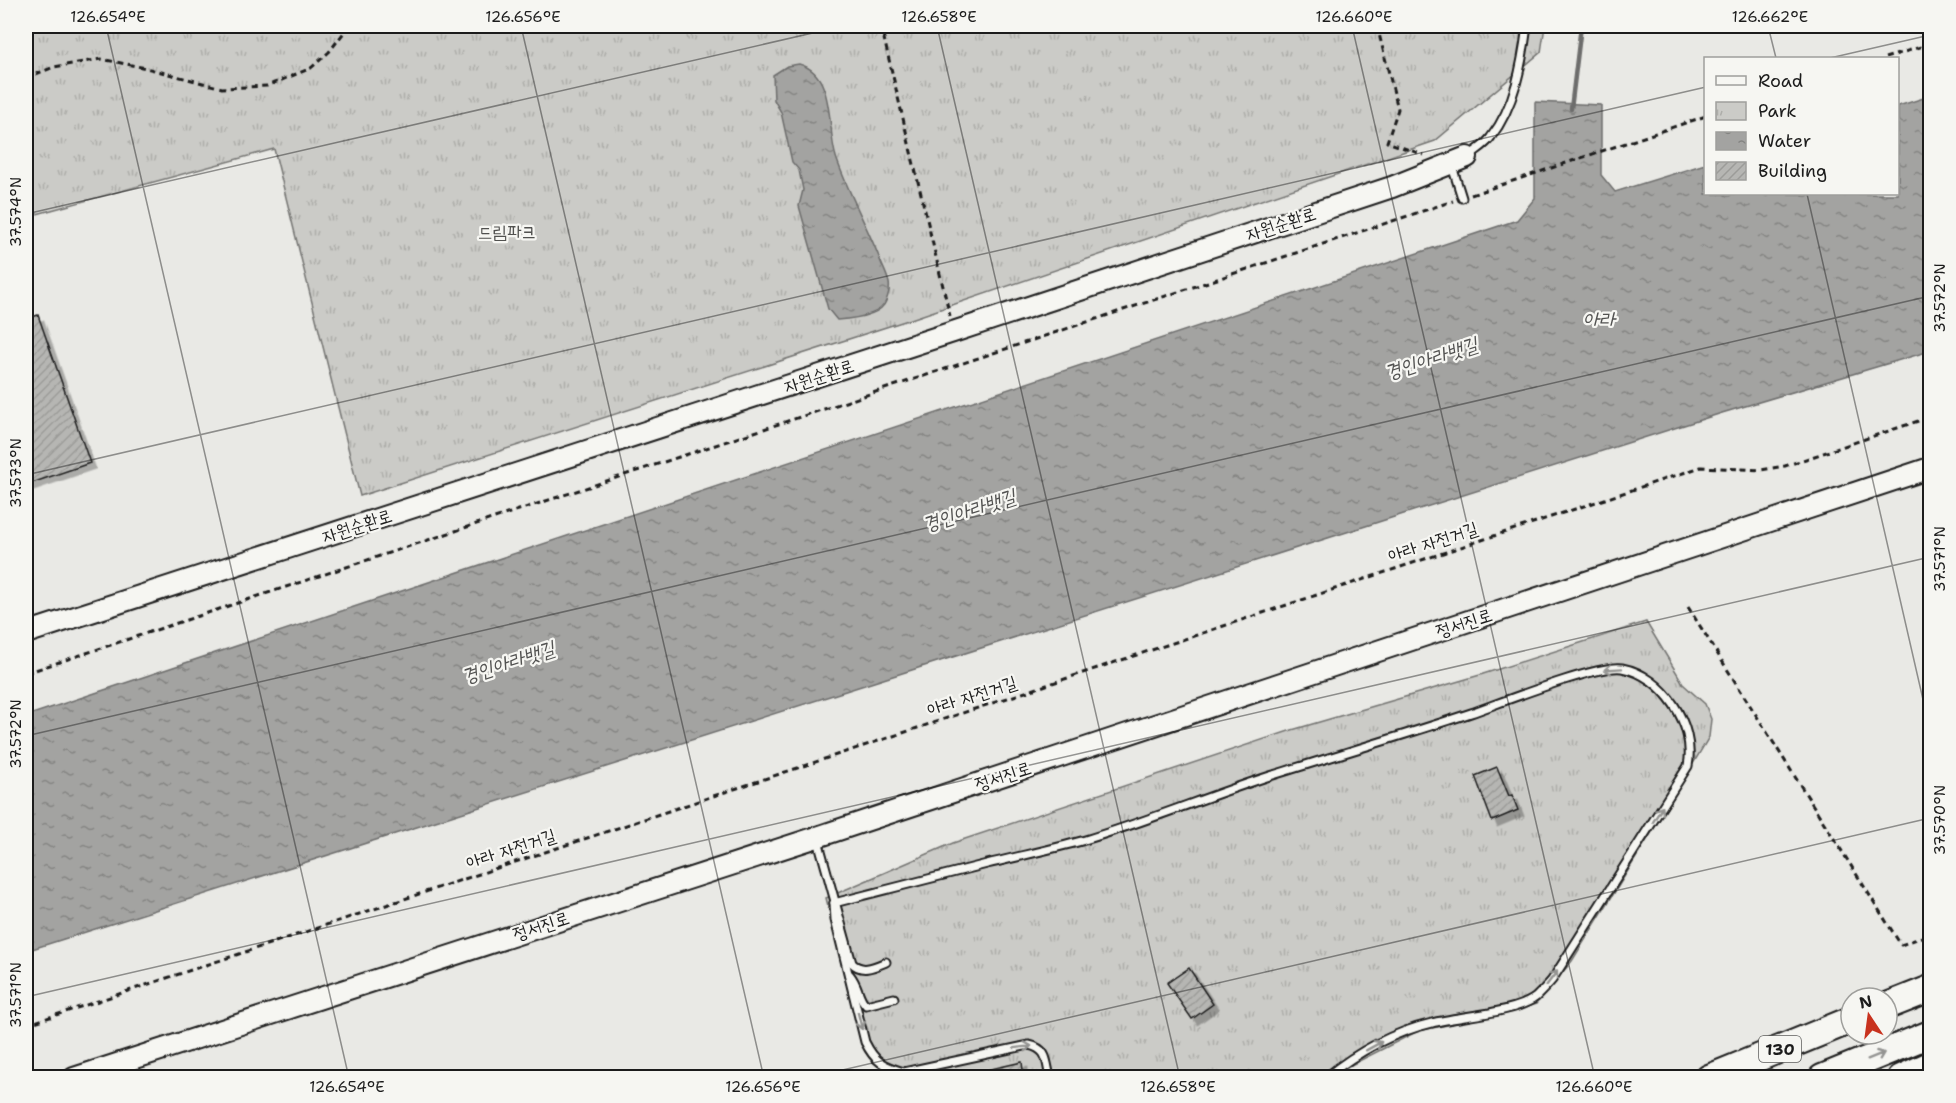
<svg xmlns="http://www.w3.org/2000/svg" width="1956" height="1103" font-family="'Shantell Sans','Poor Story',sans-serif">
<defs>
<pattern id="park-tufts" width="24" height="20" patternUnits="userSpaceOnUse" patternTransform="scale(1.5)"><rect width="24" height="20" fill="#cbcbc7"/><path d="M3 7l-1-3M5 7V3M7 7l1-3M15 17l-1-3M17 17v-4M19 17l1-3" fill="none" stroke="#aeaeaa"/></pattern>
<pattern id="water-ripples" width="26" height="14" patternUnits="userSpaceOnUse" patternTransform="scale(1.5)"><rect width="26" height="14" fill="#a3a3a1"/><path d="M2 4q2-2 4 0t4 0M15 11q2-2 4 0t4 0" fill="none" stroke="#848482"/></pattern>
<pattern id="building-hatch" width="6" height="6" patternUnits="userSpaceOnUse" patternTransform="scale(1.5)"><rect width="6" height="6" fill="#b6b6b3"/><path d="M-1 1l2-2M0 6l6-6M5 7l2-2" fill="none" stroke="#9c9c99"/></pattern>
<filter id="shadow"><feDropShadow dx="5.5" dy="5.5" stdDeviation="0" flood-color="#0004"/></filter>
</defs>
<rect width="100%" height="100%" fill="#e9e9e5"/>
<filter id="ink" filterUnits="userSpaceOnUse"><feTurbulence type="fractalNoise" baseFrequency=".0167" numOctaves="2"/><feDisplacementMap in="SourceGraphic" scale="12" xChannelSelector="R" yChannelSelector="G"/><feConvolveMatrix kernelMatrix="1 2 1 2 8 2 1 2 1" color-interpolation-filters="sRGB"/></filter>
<g filter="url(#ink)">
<g fill="url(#park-tufts)" stroke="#747472" stroke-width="1.5">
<polygon points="26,26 1545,26 1541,52 1435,141 908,320 360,496 274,149 26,217"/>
<path d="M1646 622 1684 685 1705 704 1711 719 1709 737 1668 806 1572 961 1536 1004 1496 1015 1418 1031 1353 1064 1335 1077 907 1078 906 1076C885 1072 870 1065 862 1045L826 898 953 843 1292 730 1480 675Z"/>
</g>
<g fill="url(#water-ripples)" stroke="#6d6d6c" stroke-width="1.5">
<path d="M799 64C837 74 826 132 837 160 849 194 866 224 879 257 882 266 887 274 889 283 890 288 888 296 886 301 881 316 851 319 837 320L828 309 799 206 803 190 799 170 792 162 781 112 774 100 773 75 787 66Z"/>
<polygon points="1930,96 1930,351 1722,413 26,951 26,716 1517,220 1535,198 1535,102 1601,105 1601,175 1615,192 1705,164 1706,194 1898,194 1898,106"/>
</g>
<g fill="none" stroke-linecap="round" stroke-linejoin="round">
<polyline stroke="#6d6d6c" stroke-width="4.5" points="1571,109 1581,26"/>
</g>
<g fill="url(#building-hatch)" stroke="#1c1c1c" stroke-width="1.5" filter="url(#shadow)">
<polygon points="38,315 90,463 26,485 26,319"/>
<polygon points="1497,767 1509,796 1512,795 1518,810 1492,821 1475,776"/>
<polygon points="1189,968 1213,1004 1192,1019 1167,983"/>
<polygon points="1022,1062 1024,1078 966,1078 965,1075"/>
</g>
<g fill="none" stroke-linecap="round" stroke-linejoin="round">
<defs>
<g id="lane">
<path d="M1469 156C1476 150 1486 145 1491 137 1515 106 1522 64 1527 26"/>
<polyline points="1452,166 1462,198"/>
<path d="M818 840 852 963C862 973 874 967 886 962"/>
<path d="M834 903C885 890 936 877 987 864 1020 856 1053 849 1085 840 1148 821 1208 796 1270 776 1337 755 1405 735 1471 713 1500 703 1598 664 1622 668 1664 676 1696 725 1688 766L1552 980C1547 986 1541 992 1536 997 1516 1013 1459 1016 1432 1023 1394 1032 1357 1052 1325 1078"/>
<path d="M834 903 835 920 865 1042C875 1062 883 1066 904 1072L1029 1045C1048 1049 1046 1061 1050 1078"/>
<path d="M850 975C859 986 858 998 866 1005L894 998"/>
</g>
<g id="secondary">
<polyline points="26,633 953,332 1392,187 1467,157"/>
<polyline points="74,1078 817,837 1930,468"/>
</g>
<g id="highway">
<polyline points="1887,1006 1930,989"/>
<polyline points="1709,1078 1851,1020"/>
<polyline points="1822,1078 1930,1034"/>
<polyline points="1901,1078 1930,1065"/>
</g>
</defs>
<use href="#lane" stroke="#1c1c1c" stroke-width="11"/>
<use href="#secondary" stroke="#1c1c1c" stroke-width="24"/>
<use href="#highway" stroke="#1c1c1c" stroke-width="30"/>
<g stroke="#1c1c1c" stroke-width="3" stroke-dasharray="6 4.5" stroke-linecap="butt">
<polyline points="881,26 950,316"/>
<polyline points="1377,26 1398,109 1387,142 1424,155"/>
<polyline points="1885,58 1930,44"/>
<polyline points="26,78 54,67 101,59 146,68 222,88 267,86 311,68 329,52 349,26"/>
<polyline points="1471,195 1706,116"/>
<polyline points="1688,607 1901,945 1930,934"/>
<polyline points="26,673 1453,201"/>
<polyline points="26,1025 1701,467 1761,470 1785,466 1930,417"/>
</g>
<use href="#lane" stroke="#f6f6f2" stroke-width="7"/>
<use href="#secondary" stroke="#f6f6f2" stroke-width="20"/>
<use href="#highway" stroke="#f6f6f2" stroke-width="26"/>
</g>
<defs><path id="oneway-shaft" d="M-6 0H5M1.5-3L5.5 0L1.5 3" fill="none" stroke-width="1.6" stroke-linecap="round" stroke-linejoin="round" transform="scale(1.5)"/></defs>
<g stroke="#949492">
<use href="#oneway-shaft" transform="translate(1613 669) rotate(176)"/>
<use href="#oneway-shaft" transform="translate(1658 814) rotate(-58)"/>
<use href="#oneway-shaft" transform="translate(1552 978) rotate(-53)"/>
<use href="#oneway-shaft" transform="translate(860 1021) rotate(76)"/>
<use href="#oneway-shaft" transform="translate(1374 1046) rotate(-29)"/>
<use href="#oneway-shaft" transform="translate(1023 1047) rotate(-7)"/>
<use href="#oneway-shaft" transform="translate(1876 1056) rotate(-22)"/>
</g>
</g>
<path fill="none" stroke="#1c1c1c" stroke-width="1.5" stroke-opacity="0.45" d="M106 26 349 1078M521 26 764 1078M937 26 1180 1078M1352 26 1595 1078M1768 26 1776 58M1830 58 1930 35M1807 194 1930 730M26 214 843 26M26 475 1706 87M26 736 1930 296M26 997 1930 557M808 1078 1930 818"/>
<g text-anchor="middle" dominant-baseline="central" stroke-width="4.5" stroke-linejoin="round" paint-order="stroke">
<rect fill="#f6f6f2" stroke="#5d5d5c" stroke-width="1.5" x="1759" y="1036" width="42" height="26" rx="4.5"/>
<g font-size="16" font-weight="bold" fill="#1c1c1c">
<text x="1780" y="1049">130</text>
</g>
<g font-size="18" fill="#1c1c1c" stroke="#f6f6f2">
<text transform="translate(1281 224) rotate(-18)">자원순환로</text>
<text transform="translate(819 376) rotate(-18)">자원순환로</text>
<text transform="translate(357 526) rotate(-18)">자원순환로</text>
<text transform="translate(1433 542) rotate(-18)">아라 자전거길</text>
<text transform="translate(1464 623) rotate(-18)">정서진로</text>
<text transform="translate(972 696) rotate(-18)">아라 자전거길</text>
<text transform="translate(1003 776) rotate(-18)">정서진로</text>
<text transform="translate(511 849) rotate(-18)">아라 자전거길</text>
<text transform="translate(541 926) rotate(-18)">정서진로</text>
</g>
<g font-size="18" fill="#51514f" stroke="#f6f6f2">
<text x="507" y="232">드림파크</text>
</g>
<g font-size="20" font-style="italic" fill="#525251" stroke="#f6f6f2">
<text x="1599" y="319">아라</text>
<text transform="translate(1431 358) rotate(-18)">경인아라뱃길</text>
<text transform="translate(969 510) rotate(-18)">경인아라뱃길</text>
<text transform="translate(508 662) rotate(-18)">경인아라뱃길</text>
</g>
</g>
<rect width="1956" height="1103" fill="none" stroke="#f6f6f2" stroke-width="66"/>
<rect x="1704" y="57" width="195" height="138" fill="#f6f6f2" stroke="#9f9f9c" stroke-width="1.5"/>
<rect x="1716" y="76" width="30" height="9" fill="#f6f6f2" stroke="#9f9f9c" stroke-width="1.5"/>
<text x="1758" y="87" font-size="18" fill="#1c1c1c">Road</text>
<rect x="1716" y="102" width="30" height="18" fill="url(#park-tufts)" stroke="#9f9f9c" stroke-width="1.5"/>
<text x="1758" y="117" font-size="18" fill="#1c1c1c">Park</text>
<rect x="1716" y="132" width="30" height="18" fill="url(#water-ripples)" stroke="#9f9f9c" stroke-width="1.5"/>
<text x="1758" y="147" font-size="18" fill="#1c1c1c">Water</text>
<rect x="1716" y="162" width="30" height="18" fill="url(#building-hatch)" stroke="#9f9f9c" stroke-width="1.5"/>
<text x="1758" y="177" font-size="18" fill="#1c1c1c">Building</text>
<g transform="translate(1869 1016) rotate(347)"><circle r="28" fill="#f6f6f2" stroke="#9f9f9c" stroke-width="1.5"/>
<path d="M0-4.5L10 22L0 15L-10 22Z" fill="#c8321e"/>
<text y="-9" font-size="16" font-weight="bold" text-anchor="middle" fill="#1c1c1c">N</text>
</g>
<rect x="33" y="33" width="1890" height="1037" fill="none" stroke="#1c1c1c" stroke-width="2"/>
<g font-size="15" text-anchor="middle" fill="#1c1c1c">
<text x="108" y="22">126.654°E</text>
<text x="523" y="22">126.656°E</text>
<text x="939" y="22">126.658°E</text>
<text x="1354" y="22">126.660°E</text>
<text x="1770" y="22">126.662°E</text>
<text transform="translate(16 212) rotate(-90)" y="5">37.574°N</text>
<text transform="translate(1940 298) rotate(-90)" y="5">37.572°N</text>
<text transform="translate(16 473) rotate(-90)" y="5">37.573°N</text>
<text transform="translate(1940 559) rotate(-90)" y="5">37.571°N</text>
<text transform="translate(16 734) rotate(-90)" y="5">37.572°N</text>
<text transform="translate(1940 820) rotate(-90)" y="5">37.570°N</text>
<text transform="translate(16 995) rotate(-90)" y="5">37.571°N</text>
<text x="347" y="1092">126.654°E</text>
<text x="763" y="1092">126.656°E</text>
<text x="1178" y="1092">126.658°E</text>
<text x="1594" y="1092">126.660°E</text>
</g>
</svg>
